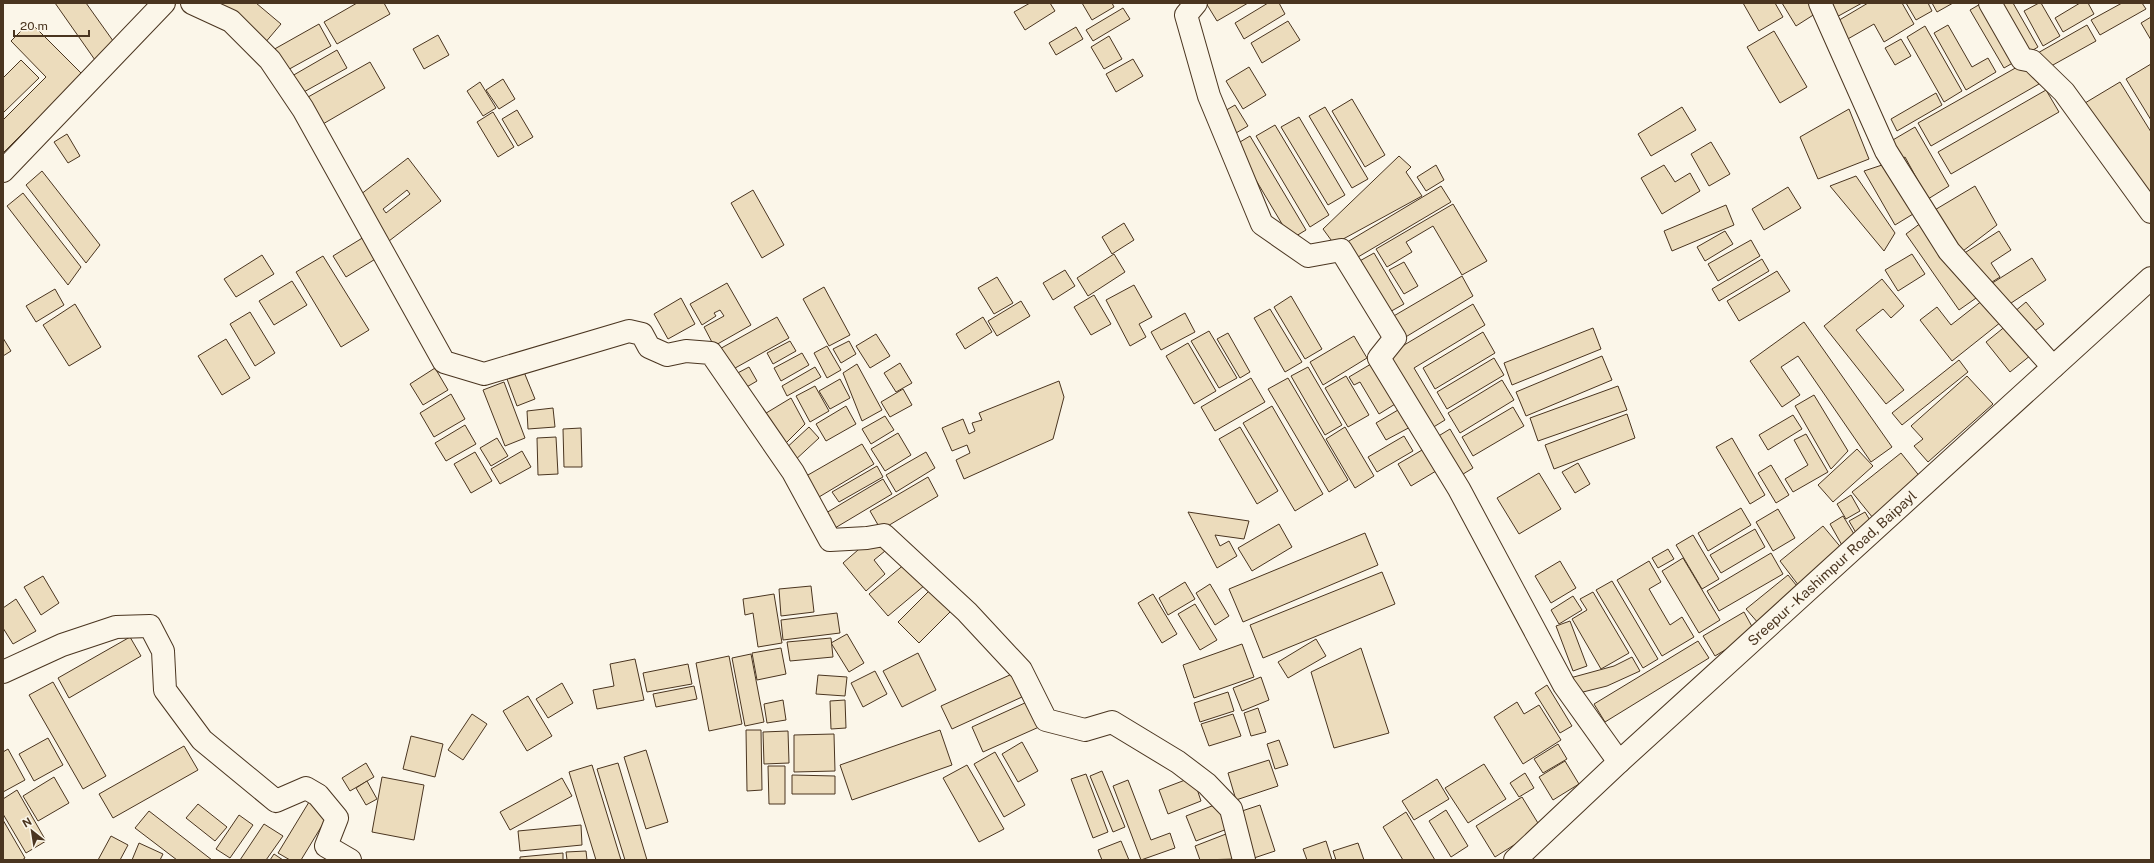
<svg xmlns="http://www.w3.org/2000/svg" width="2154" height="863" font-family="'Public Sans',sans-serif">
<rect width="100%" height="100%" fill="#fbf6e9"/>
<g fill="#ecdcbc" stroke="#4a3520" fill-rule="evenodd">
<polygon points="55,3 86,3 116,45 95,60"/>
<polygon points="215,3 256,3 281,24 264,44"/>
<polygon points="357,3 384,3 390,14 337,44 324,22"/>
<polygon points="1030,3 1050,3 1055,11 1025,30 1014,12"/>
<polygon points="1082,3 1112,3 1114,7 1092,20"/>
<polygon points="1206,3 1248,3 1217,21"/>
<polygon points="1268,3 1279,3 1285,14 1244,39 1235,23"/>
<polygon points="1743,3 1775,3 1783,17 1759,31"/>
<polygon points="1782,3 1812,3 1818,12 1796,26"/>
<polygon points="1824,3 1862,3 1833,19"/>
<polygon points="1868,3 1902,3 1914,24 1884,42 1874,24 1846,40 1836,22"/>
<polygon points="1906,3 1928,3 1932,11 1916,20"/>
<polygon points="1932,3 1953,3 1937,12"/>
<polygon points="1982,3 2018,60 2004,68 1970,10"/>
<polygon points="1995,3 2013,3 2038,47 2025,55"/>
<polygon points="2039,3 2041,3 2060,36 2043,46 2024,11"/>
<polygon points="2080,3 2088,3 2094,14 2063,32 2055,18"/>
<polygon points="2122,3 2142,3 2146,9 2100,35 2091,20"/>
<polygon points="1123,8 1130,19 1093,41 1086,30"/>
<polygon points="2151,17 2151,40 2141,23"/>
<polygon points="1288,21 1300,40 1262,63 1251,43"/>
<polygon points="30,22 82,74 3,153 3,120 46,77 11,41"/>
<polygon points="319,24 331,46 284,72 271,51"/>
<polygon points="1948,25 1972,67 1988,58 1996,72 1966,90 1934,33"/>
<polygon points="2087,25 2096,41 2044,70 2036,54"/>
<polygon points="1925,26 1962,91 1944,102 1907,37"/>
<polygon points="1076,27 1083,39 1056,55 1049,43"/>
<polygon points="1774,31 1807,87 1780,103 1747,47"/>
<polygon points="438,35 449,55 424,69 413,49"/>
<polygon points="1109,36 1122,59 1104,69 1091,47"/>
<polygon points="1901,39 1911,56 1895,65 1885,48"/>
<polygon points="337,50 347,68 302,93 292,76"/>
<polygon points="1133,59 1143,76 1116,92 1106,74"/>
<polygon points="21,60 39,78 3,113 3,78"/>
<polygon points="370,62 385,88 316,128 301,101"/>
<polygon points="2026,62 2039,84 1931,146 1918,123"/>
<polygon points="2151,64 2151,120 2126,79"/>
<polygon points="1249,67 1266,95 1243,109 1226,81"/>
<polygon points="503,79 515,99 499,109 486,90"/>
<polygon points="480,82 496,108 483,116 467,91"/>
<polygon points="2120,82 2151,132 2151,221 2080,106"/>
<polygon points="2046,90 2059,112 1951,174 1938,152"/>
<polygon points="1936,93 1942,105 1897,131 1891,119"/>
<polygon points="1352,99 1385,155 1365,167 1332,111"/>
<polygon points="1235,105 1248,126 1236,133 1223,112"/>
<polygon points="1325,107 1368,179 1352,188 1309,116"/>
<polygon points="1682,107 1696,130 1651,156 1638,134"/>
<polygon points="1849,109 1869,159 1818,179 1800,137"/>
<polygon points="517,110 533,137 518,146 502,119"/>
<polygon points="493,112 514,147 498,157 477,122"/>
<polygon points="1299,117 1345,195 1328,205 1281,127"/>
<polygon points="1275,125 1329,215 1310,227 1256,136"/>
<polygon points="1915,127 1949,186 1928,199 1905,157 1896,162 1886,144"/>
<polygon points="67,134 80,156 68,163 54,142"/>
<polygon points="1250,136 1306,230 1291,239 1235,145"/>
<polygon points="1711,142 1730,174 1709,186 1691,154"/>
<polygon points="1399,156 1411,167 1406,172 1422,196 1334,244 1323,229"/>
<path d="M408 158 441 201 389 241 356 198ZM407 190 410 194 386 213 383 209Z"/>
<polygon points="1436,165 1444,180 1426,191 1417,177"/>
<polygon points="1664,165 1675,182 1690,173 1700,191 1662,214 1641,178"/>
<polygon points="1882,165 1918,211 1895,225 1864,171"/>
<polygon points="42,171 100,245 86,263 26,185"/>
<polygon points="1856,176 1895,233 1884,251 1830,186"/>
<polygon points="1441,186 1451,202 1353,260 1344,244"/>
<polygon points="1975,186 1997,225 1959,254 1928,214"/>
<polygon points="1788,187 1801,208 1764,230 1752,209"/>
<polygon points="753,190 784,245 762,258 731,203"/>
<polygon points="23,193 81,267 68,285 7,206"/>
<polygon points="1453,204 1487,261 1462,275 1433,226 1406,242 1412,252 1387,267 1376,249"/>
<polygon points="1726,205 1734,225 1672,251 1664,231"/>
<polygon points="1925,220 1979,296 1959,310 1906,234"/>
<polygon points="1124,223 1134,240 1112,254 1102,237"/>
<polygon points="1725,231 1733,244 1705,261 1697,247"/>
<polygon points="1999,231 2011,250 1991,263 2000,277 1984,287 1963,254"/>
<polygon points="364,237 377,258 346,277 333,256"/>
<polygon points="1751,240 1760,256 1718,281 1708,264"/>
<polygon points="1374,253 1404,304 1386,314 1356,263"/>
<polygon points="1114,254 1125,272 1088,296 1077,278"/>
<polygon points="1912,254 1925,274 1898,291 1885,270"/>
<polygon points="262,255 274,274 236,297 224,279"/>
<polygon points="323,256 369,330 341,347 296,272"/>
<polygon points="2032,258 2046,280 2002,309 1986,287"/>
<polygon points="1762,259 1769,271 1719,301 1712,289"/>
<polygon points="1404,262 1418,286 1404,294 1389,270"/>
<polygon points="1065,270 1075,286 1053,300 1043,283"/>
<polygon points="1777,271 1790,291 1739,321 1727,301"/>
<polygon points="1462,276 1473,296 1404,338 1392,317"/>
<polygon points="997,277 1013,303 994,314 978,288"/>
<polygon points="1882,279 1904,306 1891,318 1883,309 1856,330 1904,390 1886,404 1824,326"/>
<polygon points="292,281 307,305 274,325 259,301"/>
<polygon points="727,283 751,325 714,346 704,327 724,316 720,310 714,313 716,316 702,325 690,304"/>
<polygon points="1134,285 1152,317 1139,324 1146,337 1130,346 1106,300"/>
<polygon points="824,287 850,335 829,346 803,299"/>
<polygon points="55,289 64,305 36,322 26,306"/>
<polygon points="1094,295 1111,324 1091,335 1074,307"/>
<polygon points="1291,296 1322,349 1305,359 1274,307"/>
<polygon points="681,298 695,324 668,339 654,314"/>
<polygon points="1983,300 2001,322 1952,361 1920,320 1937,307 1951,325"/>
<polygon points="1021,301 1030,316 997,336 988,321"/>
<polygon points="2026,302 2044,324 2032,333 2014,312"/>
<polygon points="75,304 101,347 69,366 43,325"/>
<polygon points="1473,304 1485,325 1414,368 1445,420 1427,431 1384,357"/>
<polygon points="1270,309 1302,362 1285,372 1254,318"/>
<polygon points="250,312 275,353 255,366 230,324"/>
<polygon points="1185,313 1195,332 1161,350 1151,332"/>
<polygon points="777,317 789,338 728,372 716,351"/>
<polygon points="983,317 992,332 965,349 956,334"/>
<polygon points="1804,322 1892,447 1871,462 1798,356 1781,367 1800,395 1782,407 1750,361"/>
<polygon points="2007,325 2031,355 2010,372 1986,342"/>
<polygon points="1593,328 1601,349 1512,385 1504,363"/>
<polygon points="1209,331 1237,378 1219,388 1191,341"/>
<polygon points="1483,332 1495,353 1435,389 1423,368"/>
<polygon points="1228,333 1250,372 1240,378 1217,339"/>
<polygon points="876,334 890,356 870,368 856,346"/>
<polygon points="1354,336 1367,358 1323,385 1310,362"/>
<polygon points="3,338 11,351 3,356"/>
<polygon points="226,339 250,378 222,395 198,356"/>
<polygon points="790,341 796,351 773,364 767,353"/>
<polygon points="849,341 856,354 841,363 833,349"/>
<polygon points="1188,343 1216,391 1194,404 1166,356"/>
<polygon points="827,346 841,370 827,378 814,353"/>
<polygon points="802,353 809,365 781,381 774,368"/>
<polygon points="1602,356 1612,380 1526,416 1516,392"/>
<polygon points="1494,358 1504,375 1447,409 1437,392"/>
<polygon points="1959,360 1968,372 1902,425 1892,413"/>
<polygon points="1376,361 1400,401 1379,414 1360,382 1354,385 1349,377"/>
<polygon points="900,363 912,383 896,392 884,373"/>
<polygon points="857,364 882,410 862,421 843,373"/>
<polygon points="749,367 757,381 738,392 730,377"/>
<polygon points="815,367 821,377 787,396 782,386"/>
<polygon points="1308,367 1342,425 1325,435 1291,376"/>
<polygon points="435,368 448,390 423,405 410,384"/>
<polygon points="524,372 535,399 517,406 507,379"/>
<polygon points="1346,376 1369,415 1348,427 1325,388"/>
<polygon points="1967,376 1993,404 1928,462 1914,446 1923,439 1911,426"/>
<polygon points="1251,378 1265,402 1215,431 1201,407"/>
<polygon points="1288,378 1348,480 1329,492 1268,389"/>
<polygon points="840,379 850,398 830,409 819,391"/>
<polygon points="1502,380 1514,400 1460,433 1448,413"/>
<polygon points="1059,381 1064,397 1053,439 964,479 956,460 970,453 967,445 952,451 942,428 963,419 969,434 975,431 972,423 982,420 979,413"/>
<polygon points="504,382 525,438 505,446 483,390"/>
<polygon points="815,386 829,411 810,422 796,396"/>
<polygon points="1618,386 1627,410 1538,441 1530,418"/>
<polygon points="903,389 912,405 890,417 881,402"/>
<polygon points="451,394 465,419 434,437 420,413"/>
<polygon points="1814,395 1848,451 1831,469 1795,406"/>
<polygon points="791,398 805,424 780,449 758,418"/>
<polygon points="846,406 856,424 826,441 816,424"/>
<polygon points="1272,406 1323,494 1295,511 1243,423"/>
<polygon points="1403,407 1414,425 1386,440 1376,423"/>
<polygon points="1513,407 1524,426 1473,456 1462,437"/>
<polygon points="553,408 555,427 528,429 527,411"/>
<polygon points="1627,414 1635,438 1554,469 1545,445"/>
<polygon points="1793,415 1802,429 1768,450 1759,435"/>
<polygon points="885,416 894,430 871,444 862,429"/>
<polygon points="465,425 476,444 446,461 435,443"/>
<polygon points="809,427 819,438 793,462 783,451"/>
<polygon points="1240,427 1278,491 1257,504 1219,439"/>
<polygon points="1345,427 1374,476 1355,488 1326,439"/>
<polygon points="581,428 582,467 564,467 563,429"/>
<polygon points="1450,429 1473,468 1455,479 1432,440"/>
<polygon points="898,433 911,455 885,471 871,449"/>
<polygon points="1806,434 1828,472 1793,492 1785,479 1808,465 1794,440"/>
<polygon points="1404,436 1413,451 1377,472 1368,457"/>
<polygon points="556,437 558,474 538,475 537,438"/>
<polygon points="497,438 508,456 491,466 480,448"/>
<polygon points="1732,438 1765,495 1750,504 1716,447"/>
<polygon points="862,444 874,464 814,500 801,479"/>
<polygon points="1429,446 1441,468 1411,486 1398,464"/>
<polygon points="1857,449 1873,466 1833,502 1818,485"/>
<polygon points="522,451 531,467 500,484 491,469"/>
<polygon points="475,452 492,481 471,493 454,464"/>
<polygon points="926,452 935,468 896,492 886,475"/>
<polygon points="1901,453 1921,478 1873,518 1852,492"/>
<polygon points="1578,463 1590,484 1575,493 1562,472"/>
<polygon points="1771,465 1789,495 1776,503 1758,473"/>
<polygon points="877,466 883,477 839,502 832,492"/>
<polygon points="1539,473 1561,509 1519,534 1497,498"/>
<polygon points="928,477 938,496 881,530 870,511"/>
<polygon points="883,479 892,494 835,528 826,513"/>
<polygon points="1851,495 1860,511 1846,519 1837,504"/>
<polygon points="1741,508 1751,525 1708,551 1698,533"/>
<polygon points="1778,509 1795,538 1773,551 1756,522"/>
<polygon points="1188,512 1249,521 1244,539 1215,535 1220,546 1229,541 1237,556 1217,568"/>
<polygon points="1865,512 1874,527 1858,536 1849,521"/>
<polygon points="1843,516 1857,539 1843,547 1830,524"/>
<polygon points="1279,524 1292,547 1252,571 1238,548"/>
<polygon points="1823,526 1843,550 1799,586 1780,561"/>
<polygon points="1755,529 1765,547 1721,573 1710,555"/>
<polygon points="1365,533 1378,565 1243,622 1229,589"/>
<polygon points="1693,535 1719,579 1702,589 1676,545"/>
<polygon points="873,537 885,551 874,560 885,574 866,591 843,563"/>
<polygon points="1668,549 1674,559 1658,568 1652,558"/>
<polygon points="1771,553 1783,574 1719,611 1707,591"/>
<polygon points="1683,558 1720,620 1699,633 1662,571"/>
<polygon points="1560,561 1576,588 1551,603 1535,576"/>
<polygon points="1649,561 1661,582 1649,589 1670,625 1682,617 1694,637 1662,656 1617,580"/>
<polygon points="906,563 925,585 888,616 869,594"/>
<polygon points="1382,572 1395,604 1263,658 1250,625"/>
<polygon points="1788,575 1801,591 1759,624 1746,609"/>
<polygon points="43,576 59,603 41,615 24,587"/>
<polygon points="1612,581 1658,659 1643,668 1596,590"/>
<polygon points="1185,582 1195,599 1168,615 1159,598"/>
<polygon points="1210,584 1229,616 1215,625 1196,593"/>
<polygon points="811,586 814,612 781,616 779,589"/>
<polygon points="932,588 953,609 919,643 898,622"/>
<polygon points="1593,592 1629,653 1601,669 1572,619 1587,610 1580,599"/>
<polygon points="774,594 782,643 758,647 753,613 745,615 743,599"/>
<polygon points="1153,594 1177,634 1162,643 1138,603"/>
<polygon points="1573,596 1582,610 1559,624 1551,610"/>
<polygon points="16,599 36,631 13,644 3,628 3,608"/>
<polygon points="1195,604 1217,640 1200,650 1178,614"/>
<polygon points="1744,612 1755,632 1715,656 1703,636"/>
<polygon points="837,613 840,633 783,640 781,620"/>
<polygon points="1570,621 1587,666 1573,671 1556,626"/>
<polygon points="847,634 864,663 849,672 831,643"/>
<polygon points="130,637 141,656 69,698 58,678"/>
<polygon points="831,638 833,657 790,661 787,642"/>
<polygon points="1316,639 1326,656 1288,678 1278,662"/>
<polygon points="1698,641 1709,658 1605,722 1594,704"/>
<polygon points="1242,644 1254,677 1194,698 1183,665"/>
<polygon points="781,648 786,674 757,680 752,653"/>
<polygon points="1361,648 1389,733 1334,748 1311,672"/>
<polygon points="918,653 936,690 902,707 883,671"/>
<polygon points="751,654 764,722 745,726 732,658"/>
<polygon points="729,656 742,724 709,731 696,663"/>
<polygon points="1632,657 1640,671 1607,686 1575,694 1570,678 1614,666"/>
<polygon points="635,659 644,700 597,709 593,690 614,686 610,664"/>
<polygon points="688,664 692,684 647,692 643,673"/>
<polygon points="875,671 887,694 863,707 851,683"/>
<polygon points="1012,674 1022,697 952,729 941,706"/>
<polygon points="818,675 847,677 845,696 816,694"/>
<polygon points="1261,677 1269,700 1242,711 1233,688"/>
<polygon points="53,682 106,776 83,789 29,695"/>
<polygon points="562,683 573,703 548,718 536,699"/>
<polygon points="1547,685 1572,726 1560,733 1535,693"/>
<polygon points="694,686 697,699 656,707 653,694"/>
<polygon points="1228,692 1234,711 1200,722 1194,703"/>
<polygon points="528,696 552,736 527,751 503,711"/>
<polygon points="783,700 786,720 767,723 764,704"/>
<polygon points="845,700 846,728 831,729 830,701"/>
<polygon points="1027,702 1039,727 983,752 972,727"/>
<polygon points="1517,702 1524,714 1539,705 1561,740 1523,764 1494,717"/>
<polygon points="1258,708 1266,732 1251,736 1244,713"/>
<polygon points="472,714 487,724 463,760 448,750"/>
<polygon points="1233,714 1241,736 1209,746 1201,724"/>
<polygon points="746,730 761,730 762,790 747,791"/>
<polygon points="940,730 952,765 852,800 840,765"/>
<polygon points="788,731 789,763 764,764 763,732"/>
<polygon points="834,734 835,771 794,772 794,735"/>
<polygon points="411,736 443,744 435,777 403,769"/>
<polygon points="48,738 63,765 34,781 19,754"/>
<polygon points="1279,740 1288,765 1275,769 1267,744"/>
<polygon points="1022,742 1038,771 1018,782 1002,754"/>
<polygon points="1558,744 1567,759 1543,773 1534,759"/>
<polygon points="184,746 198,770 113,818 99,794"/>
<polygon points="8,749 25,780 3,792 3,752"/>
<polygon points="646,750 668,822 646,829 624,757"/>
<polygon points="995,752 1025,805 1004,817 974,764"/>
<polygon points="1269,760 1278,786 1236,800 1228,773"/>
<polygon points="1565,761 1579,784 1553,800 1539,777"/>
<polygon points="366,763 374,777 350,791 342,778"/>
<polygon points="618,763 647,860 625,860 597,769"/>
<polygon points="1484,764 1506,799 1468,823 1445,788"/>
<polygon points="592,765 621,860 596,860 569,772"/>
<polygon points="967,765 1004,829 979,842 943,778"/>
<polygon points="768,766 785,766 785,804 769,804"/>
<polygon points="1102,771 1125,827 1113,832 1090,776"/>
<polygon points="1525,773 1534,788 1519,797 1510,783"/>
<polygon points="1086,774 1108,832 1093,838 1071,779"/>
<polygon points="792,775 835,776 835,794 792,794"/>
<polygon points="54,777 69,803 38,821 23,796"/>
<polygon points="382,777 424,785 414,840 372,832"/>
<polygon points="1193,777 1201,801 1168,814 1159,790"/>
<polygon points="562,778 572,796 510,830 500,812"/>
<polygon points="1437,779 1449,799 1414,820 1402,801"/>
<polygon points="1128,780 1151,840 1170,833 1175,848 1141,860 1113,786"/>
<polygon points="367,781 377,799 366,805 356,788"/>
<polygon points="17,790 46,841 26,853 3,814 3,799"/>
<polygon points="1522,797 1541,828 1495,857 1476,826"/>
<polygon points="309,802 329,814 301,860 290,860 278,853"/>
<polygon points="198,804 227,827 215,841 186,818"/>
<polygon points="1217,804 1227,829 1196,841 1186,816"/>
<polygon points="1260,805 1275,851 1254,858 1239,812"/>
<polygon points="1446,810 1468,846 1451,857 1429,821"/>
<polygon points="149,811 212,860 177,860 135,828"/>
<polygon points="1406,812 1435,860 1403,860 1383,827"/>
<polygon points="239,815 253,825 230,858 216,849"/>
<polygon points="3,820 25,858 22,860 3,860"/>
<polygon points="264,824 283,836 266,860 240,860"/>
<polygon points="581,825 582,845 520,851 518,831"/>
<polygon points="1226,834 1235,859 1200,860 1195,846"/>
<polygon points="111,836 128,845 120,860 98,860"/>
<polygon points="1121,841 1129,860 1102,860 1098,850"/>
<polygon points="1326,841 1332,860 1307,860 1303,849"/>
<polygon points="139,843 163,854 160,860 132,860"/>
<polygon points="1358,843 1364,860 1336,860 1333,851"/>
<polygon points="586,851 587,860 567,860 566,852"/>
<polygon points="563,853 563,860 520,860 520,857"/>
<polygon points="274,854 283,860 270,860"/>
</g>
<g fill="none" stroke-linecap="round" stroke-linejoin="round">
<defs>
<g id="minor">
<polyline points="192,3 231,21 270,60 303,109 444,362 484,374 629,331 642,334 649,347 667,355 686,351 711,353 793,472 830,540 867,538 884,535 967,612 1021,670 1046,720 1085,730 1112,722 1178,762 1207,784 1231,809 1244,860"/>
<polyline points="1196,3 1186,15 1209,96 1262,224 1308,256 1341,250 1395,338 1379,358 1459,489 1564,685 1619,762"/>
<polyline points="1820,3 1886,151 1949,251 2053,367"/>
<polyline points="1990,3 2022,59 2032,61 2064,92 2151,212"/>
<polyline points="3,171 164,3"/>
<polyline points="3,672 62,645 116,627 150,626 163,651 165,690 202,740 276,801 306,788 318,795 337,818 326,846 350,860"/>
</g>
<g id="tertiary">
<path id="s1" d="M1515 860 1619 762 2151 278"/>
</g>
</defs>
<use href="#minor" stroke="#4a3520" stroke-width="24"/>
<use href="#tertiary" stroke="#4a3520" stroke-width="24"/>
<use href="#minor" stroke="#fbf6e9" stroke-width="22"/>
<use href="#tertiary" stroke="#fbf6e9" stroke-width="22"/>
</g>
<g text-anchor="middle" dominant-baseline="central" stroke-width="3" stroke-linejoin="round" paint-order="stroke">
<g font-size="14" fill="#4a3520" stroke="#fbf6e9">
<text stroke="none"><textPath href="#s1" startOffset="431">Sreepur - Kashimpur Road, Baipayl</textPath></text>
</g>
</g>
<rect width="2154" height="863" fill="none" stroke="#4a3520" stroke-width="8"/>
<g transform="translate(32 831) rotate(330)" stroke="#fbf6e9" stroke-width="3" paint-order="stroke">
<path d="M0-3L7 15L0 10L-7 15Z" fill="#4a3520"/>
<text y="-6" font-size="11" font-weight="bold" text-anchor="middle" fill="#4a3520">N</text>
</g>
<path d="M14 30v6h75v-6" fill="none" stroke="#4a3520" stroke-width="2"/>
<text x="20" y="30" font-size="12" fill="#4a3520" stroke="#fbf6e9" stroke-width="3" paint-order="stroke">20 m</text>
</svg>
